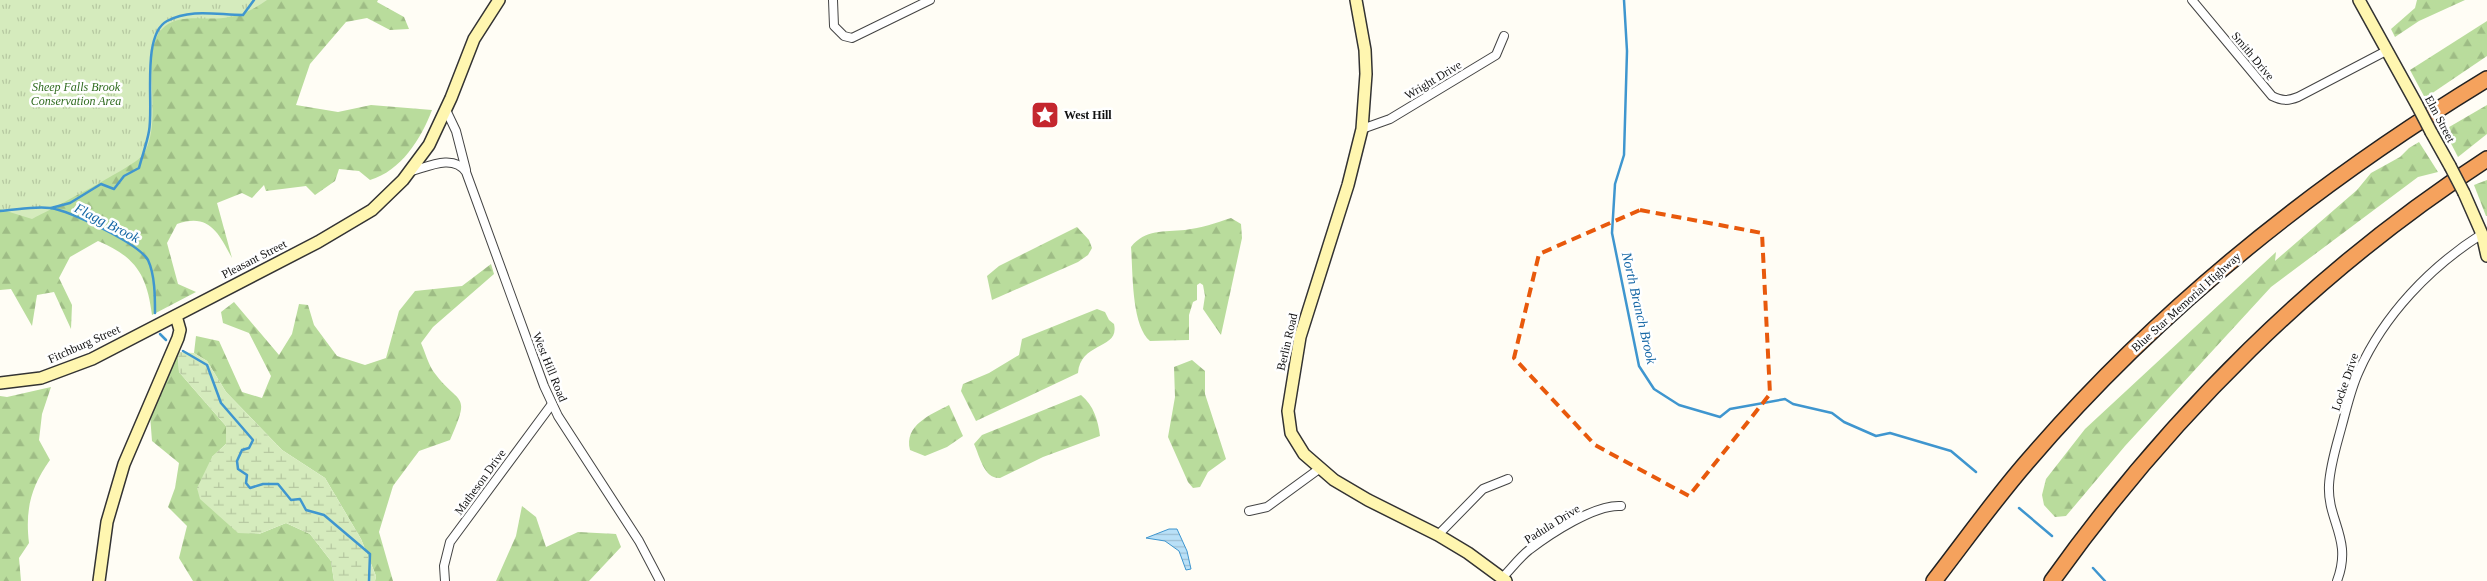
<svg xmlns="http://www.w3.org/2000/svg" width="2487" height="581" font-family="'Times New Roman',serif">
<defs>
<pattern id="forest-firs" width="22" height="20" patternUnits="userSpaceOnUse" patternTransform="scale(1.25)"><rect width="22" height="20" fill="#b9dc9c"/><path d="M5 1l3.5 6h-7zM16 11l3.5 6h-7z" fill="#9ebc85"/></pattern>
<pattern id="wetland-marsh" width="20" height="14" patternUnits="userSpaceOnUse" patternTransform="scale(1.25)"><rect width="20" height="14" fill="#d5ebbd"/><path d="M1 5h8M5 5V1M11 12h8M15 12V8" fill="none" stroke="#b6c8a1"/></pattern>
<pattern id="park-tufts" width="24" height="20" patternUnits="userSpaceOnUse" patternTransform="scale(1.25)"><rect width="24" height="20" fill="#d5ebbd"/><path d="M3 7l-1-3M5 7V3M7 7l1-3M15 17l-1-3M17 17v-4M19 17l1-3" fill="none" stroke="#b6c8a1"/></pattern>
<pattern id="water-rules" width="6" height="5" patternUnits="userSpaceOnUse" patternTransform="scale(1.25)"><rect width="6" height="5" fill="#b9e0f7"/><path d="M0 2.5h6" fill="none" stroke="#9ebfd3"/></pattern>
</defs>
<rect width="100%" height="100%" fill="#fffdf5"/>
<g fill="url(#forest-firs)">
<path d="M0 0H378L377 2 404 17 409 29 390 30 367 18 346 22 310 64 296 105 338 112 371 105 432 110C421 139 401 171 370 180L359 171 339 169 335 181 315 195 306 186 266 191 264 185 252 198 242 193 217 203 232 258C218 232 209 213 177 224L167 243 178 284 196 292 152 315C147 275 136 257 98 241L70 257 59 278 72 305 71 329 54 292 37 295 32 326 11 289 0 290Z"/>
<polygon points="2417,0 2465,0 2419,21 2395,37 2391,29 2415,8"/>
<polygon points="2487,21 2487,56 2425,98 2410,70"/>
<polygon points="2487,105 2487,134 2458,157 2444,130"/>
<polygon points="2419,142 2438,172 2418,177 2271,287 2125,446 2066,516 2055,517 2044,505 2042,495 2046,479 2085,429 2276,252 2275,261 2357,190 2371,173 2400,157 2409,148"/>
<polygon points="2487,180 2487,216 2486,216 2474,185"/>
<path d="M1231 218 1241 224 1242 238 1221 335 1203 309 1205 296 1203 285 1200 283 1197 285V300L1193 302 1189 315V340L1150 341C1131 325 1133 271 1131 247 1145 229 1164 232 1185 230 1201 228 1216 223 1231 218Z"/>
<polygon points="1077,227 1089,240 1092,248 1088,255 1078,262 992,300 987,276 999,266"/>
<path d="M491 264 494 274 433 327 421 343C425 352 428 363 433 371 459 407 472 390 450 440L419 451 393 486 379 532 393 581H375L376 576 361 539 325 478 282 450 226 392 207 361 194 353 196 336 219 341 242 392 262 398 271 376 249 333 223 323 221 312 234 302 279 355 292 334 299 304 308 305 314 325 337 356 365 365 386 358 399 311 415 291 462 286Z"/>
<path d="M1097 309 1105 312 1109 320 1114 324C1120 350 1081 341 1078 373L976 421 961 391 963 384 989 373 1019 355 1022 339Z"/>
<polygon points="178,352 179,372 226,426 226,444 212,457 259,534 286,523 310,534 331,561 334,581 193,581 179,558 187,526 168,507 175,488 179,463 152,441 150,415"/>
<polygon points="1192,360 1205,371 1205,394 1226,459 1208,472 1200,487 1193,488 1188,482 1168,437 1175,397 1174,367"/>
<path d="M51 387 42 414 39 440 50 460C31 487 25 509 29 543L19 558 21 581H0V396L7 397Z"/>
<path d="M1081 395C1094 406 1098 420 1100 436L1043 457 1000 478C984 479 980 457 974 444L982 435Z"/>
<path d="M949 405 963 436 947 447 925 456 910 450C904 425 930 415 949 405Z"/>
<polygon points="522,506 536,517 546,547 578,532 616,534 621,547 589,581 496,581 516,536"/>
</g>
<polygon fill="url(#wetland-marsh)" points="178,352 194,353 207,361 226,392 282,450 325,478 361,539 376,576 375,581 334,581 331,561 310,534 286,523 259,534 238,533 200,499 197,488 212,457 226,444 226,426 179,372"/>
<path fill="url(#park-tufts)" d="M0 0H267C256 8 243 15 229 17 207 22 178 11 161 30 139 56 165 121 143 155 138 164 48 211 32 219L0 209Z"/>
<polygon fill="url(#water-rules)" stroke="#3f96cf" points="1169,529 1177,529 1187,551 1191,569 1186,570 1179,551 1165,541 1146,538"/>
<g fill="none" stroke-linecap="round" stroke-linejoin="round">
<g stroke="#3f96cf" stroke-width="2.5">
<polyline points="1624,0 1627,51 1624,155 1615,184 1612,233 1639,366 1654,389 1679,405 1720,417 1730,409 1785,399 1793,404 1832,413 1844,422 1876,436 1890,433 1951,451 1976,472"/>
<path d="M51 208 70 203 101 184 114 189 124 176 139 168C142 156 147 143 149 131 154 105 141 35 167 21 191 8 218 15 243 15L254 0"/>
<path d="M0 211C17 210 33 206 50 208 70 211 138 243 148 260 155 275 155 297 155 313"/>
<polyline points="160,334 166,340"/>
<polyline points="183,351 207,365 221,403 253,440 249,448 242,450 237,461 238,469 247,475 246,483 250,488 263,484 278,484 291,500 300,499 306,510 324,515 370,554 369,581"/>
<polyline points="2019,508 2052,536"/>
<polyline points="2093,568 2105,581"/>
</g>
<defs>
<g id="street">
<polyline points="833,0 834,26 844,36 852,38 930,0"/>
<path d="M2192 0 2272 96C2282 101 2288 101 2298 97L2388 50"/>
<polyline points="446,110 456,131 466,170"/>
<polyline points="1362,129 1390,119 1496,55 1504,36"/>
<path d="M412 171C429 166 454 154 466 172L544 386 558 416 639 541 660 581"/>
<polyline points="1249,511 1267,507 1319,469"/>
<polyline points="1438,535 1483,489 1508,479"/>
<path d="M1502 578C1511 569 1519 558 1529 550 1550 534 1595 504 1621 506"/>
<polyline points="445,581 444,566 450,542 552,404"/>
<path d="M2337 581C2353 539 2327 521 2329 485 2330 465 2337 444 2342 425 2347 407 2351 388 2359 371 2384 315 2430 267 2482 234"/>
</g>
<g id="secondary">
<polyline points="1356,0 1365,50 1366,74 1362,129 1348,185 1300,337 1288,411 1291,433 1304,454 1334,480 1368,500 1438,535 1468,553 1506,581"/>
<polyline points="2359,0 2417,105"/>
<polyline points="2431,132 2450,166"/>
<polyline points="2464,193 2482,234 2487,256"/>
<polyline points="0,383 41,378 92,359 318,242 372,210 403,180 429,145 451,98 474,39 499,0"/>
<polyline points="99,581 107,522 124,464 178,338 180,330 176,316"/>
</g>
<g id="highway">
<path d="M1934 581C1965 541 1994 500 2027 462 2158 309 2316 183 2487 79"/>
<path d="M2052 581C2169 417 2318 268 2487 159"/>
</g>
</defs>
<use href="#street" stroke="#444" stroke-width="10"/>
<use href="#secondary" stroke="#333" stroke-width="14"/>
<use href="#highway" stroke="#222" stroke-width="18"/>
<use href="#street" stroke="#fff" stroke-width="8"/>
<use href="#secondary" stroke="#fff6b0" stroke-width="11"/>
<use href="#highway" stroke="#f5a25d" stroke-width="15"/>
<defs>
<g id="secondary-bridge">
<polyline points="2417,105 2431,132"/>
<polyline points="2450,166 2464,193"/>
</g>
</defs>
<use href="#secondary-bridge" stroke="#333" stroke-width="14" stroke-linecap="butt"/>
<use href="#secondary-bridge" stroke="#fff6b0" stroke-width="11"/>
</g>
<path fill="none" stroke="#e8590c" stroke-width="4" stroke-dasharray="10 6" stroke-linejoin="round" d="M1640 210 1762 233 1770 394 1689 496 1595 445 1514 358 1539 254Z"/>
<defs>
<symbol id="sight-square" viewBox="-11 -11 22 22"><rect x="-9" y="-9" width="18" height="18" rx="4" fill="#c4262e" stroke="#fff"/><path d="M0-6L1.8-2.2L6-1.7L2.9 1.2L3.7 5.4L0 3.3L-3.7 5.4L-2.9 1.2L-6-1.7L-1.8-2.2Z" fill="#fff"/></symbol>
</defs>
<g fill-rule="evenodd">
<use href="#sight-square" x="1029" y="99" width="32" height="32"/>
</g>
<g text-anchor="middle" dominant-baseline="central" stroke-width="5" stroke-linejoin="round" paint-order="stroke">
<g font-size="12" fill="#111" stroke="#fff">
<text transform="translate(2253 56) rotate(50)">Smith Drive</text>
<text transform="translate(1433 80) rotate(-31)">Wright Drive</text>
<text transform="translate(2440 119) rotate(62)">Elm Street</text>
<text transform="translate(254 259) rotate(-27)">Pleasant Street</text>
<text transform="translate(2186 302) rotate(-42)">Blue Star Memorial Highway</text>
<text transform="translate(1287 342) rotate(-77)">Berlin Road</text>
<text transform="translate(84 344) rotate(-24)">Fitchburg Street</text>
<text transform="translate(550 367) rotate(68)">West Hill Road</text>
<text transform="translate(2345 382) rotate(-71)">Locke Drive</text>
<text transform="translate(480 482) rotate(-54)">Matheson Drive</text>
<text transform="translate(1552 524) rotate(-32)">Padula Drive</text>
</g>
<g font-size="12" font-style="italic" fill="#2f6b1f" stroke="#fff">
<text x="76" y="87">Sheep Falls Brook<tspan x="76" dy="14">Conservation Area</tspan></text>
</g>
<g font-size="12" font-weight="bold" fill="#111" stroke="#fff" text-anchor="start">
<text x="1064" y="115">West Hill</text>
</g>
<g font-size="14" font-style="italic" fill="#1768a6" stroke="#fff">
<text transform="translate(107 223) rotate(27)">Flagg Brook</text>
<text transform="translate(1639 308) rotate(77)">North Branch Brook</text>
</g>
</g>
</svg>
